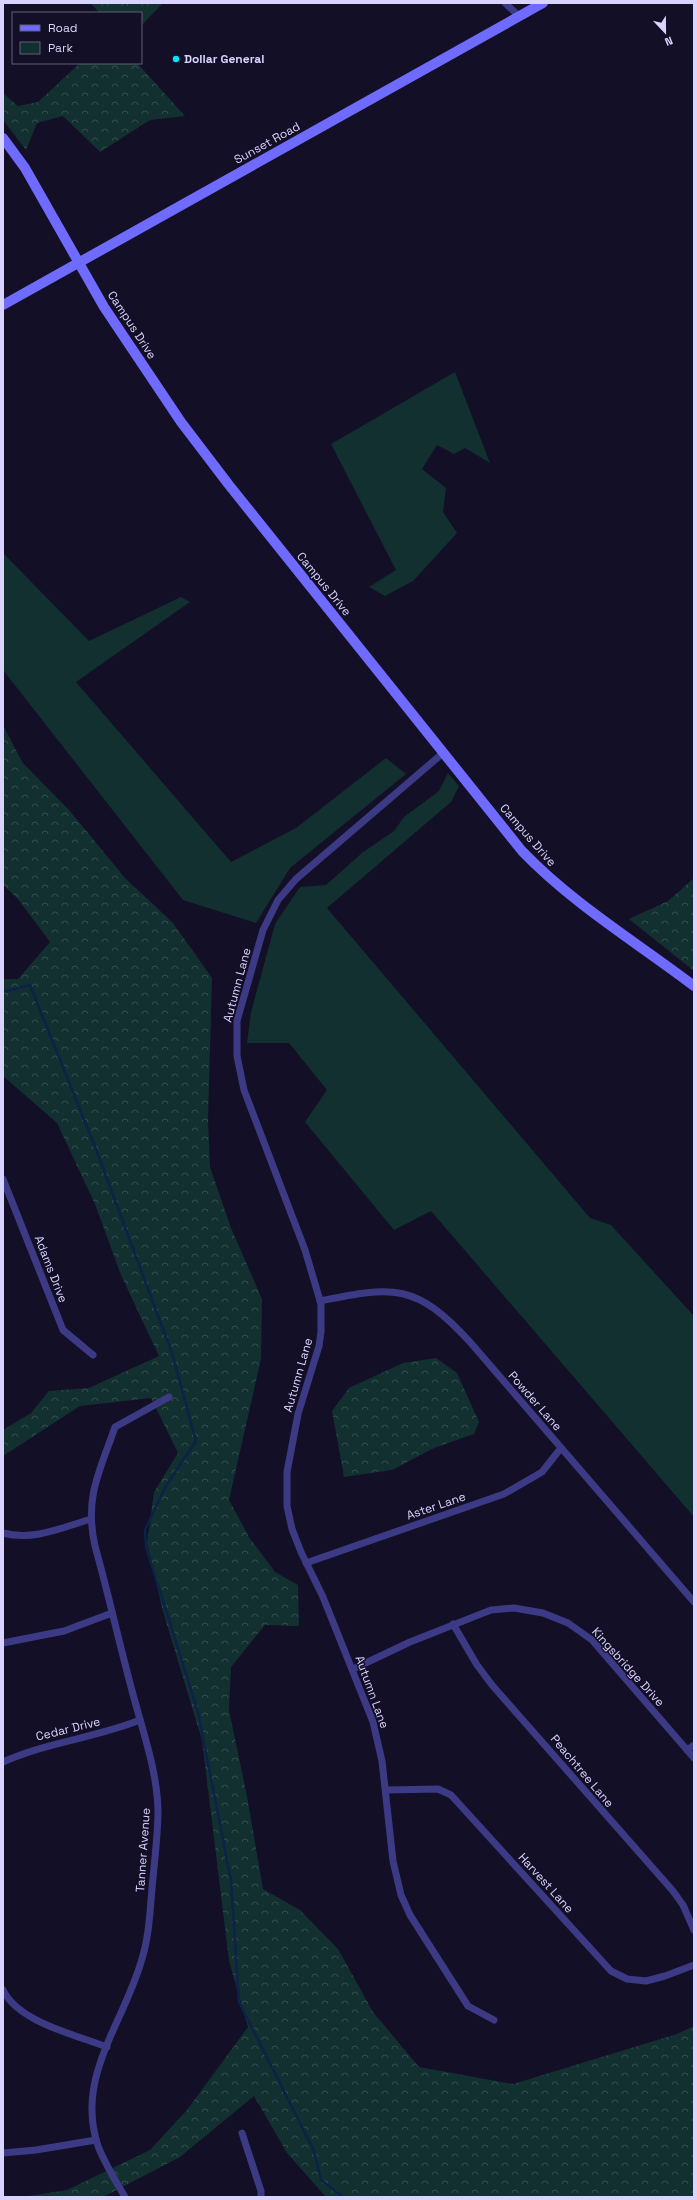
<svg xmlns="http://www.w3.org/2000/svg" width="697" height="2200" font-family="'Space Grotesk',sans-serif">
<defs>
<pattern id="forest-crowns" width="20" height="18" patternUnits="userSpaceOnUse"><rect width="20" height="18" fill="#12302f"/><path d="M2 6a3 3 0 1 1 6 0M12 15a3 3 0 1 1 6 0" fill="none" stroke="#344d4e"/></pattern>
</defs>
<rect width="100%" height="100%" fill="#130f26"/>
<g fill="#12302f">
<polygon points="90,3 163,3 141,26 141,13 100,13"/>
<polygon points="455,372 490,463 465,448 454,454 437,445 422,469 446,488 443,512 457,533 413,581 385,596 369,587 396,570 331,444"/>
<polygon points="3,553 89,641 181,597 190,602 76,682 231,862 296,828 386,758 406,774 290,868 256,923 183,900 3,670"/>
<polygon points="448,773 459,786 451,802 327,908 590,1218 611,1225 694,1316 694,1517 431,1211 394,1230 305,1122 327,1090 289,1043 247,1043 251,1012 275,924 300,887 326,885 362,853 394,831 404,817 439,791"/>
</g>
<g fill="url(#forest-crowns)">
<polygon points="98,3 161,3 141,22 141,13 106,13"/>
<polygon points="80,63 137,63 185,116 150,120 100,152 63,116 37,123 26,150 3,120 3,93 18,106 38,102"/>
<polygon points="3,725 22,762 69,810 125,878 173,923 212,978 208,1119 210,1167 231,1228 262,1299 261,1359 229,1500 249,1537 275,1572 298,1585 299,1626 265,1625 231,1667 229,1710 247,1796 263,1889 300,1910 338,1949 373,2012 419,2067 513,2084 677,2034 694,2026 694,2197 326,2197 287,2153 254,2096 180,2157 103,2197 22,2197 67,2190 150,2150 187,2110 248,2027 229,1961 202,1740 162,1608 147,1543 154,1492 178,1453 151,1398 80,1406 3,1456 3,1430 31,1413 49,1391 89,1388 159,1356 121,1275 95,1204 57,1123 3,1076 3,979 18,979 50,942 18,899 3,885"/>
<polygon points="694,878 694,971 629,919 668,901"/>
<polygon points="436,1358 457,1373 479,1422 474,1434 434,1448 392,1470 344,1477 332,1411 349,1388 403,1363"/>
</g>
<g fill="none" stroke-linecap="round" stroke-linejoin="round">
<polyline stroke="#0c2248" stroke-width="2.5" points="3,992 30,985 97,1152 172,1353 196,1441 167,1484 145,1530 146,1547 198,1712 231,1881 239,2002 314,2151 321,2180 343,2197"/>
<g stroke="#3d3a85" stroke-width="7">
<polyline points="505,3 519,16"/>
<polyline points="443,753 296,879 278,900 263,930 237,1021 237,1056 244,1090 305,1250 321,1304 321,1332 319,1346 298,1414 287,1472 287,1506 292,1529 301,1552 323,1597 373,1722 382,1761 393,1861 401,1895 410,1915 468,2006 494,2020"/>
<polyline points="3,1179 63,1330 93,1355"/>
<path d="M320 1301C394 1286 416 1283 470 1342L694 1602"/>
<path d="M3 1533C33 1541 61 1528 91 1519"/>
<polyline points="306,1563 504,1494 542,1472 561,1448"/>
<polyline points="453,1624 477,1665 492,1685 673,1891 683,1905 694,1930"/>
<polyline points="3,1643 64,1631 112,1613"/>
<polyline points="353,1669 410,1642 491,1610 514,1608 543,1613 568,1623 592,1640 694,1758"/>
<polyline points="687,1750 694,1745"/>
<path d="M3 1762C47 1742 95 1738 140 1720"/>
<polyline points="386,1790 438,1789 451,1795 611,1971 627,1979 646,1981 665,1976 694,1965"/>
<path d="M3 1990C18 2022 76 2035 107 2047"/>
<polyline points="242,2133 261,2191 261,2197"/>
<polyline points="3,2153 36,2150 96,2140"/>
<path d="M125 2197C115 2180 105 2164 98 2146 75 2078 123 2024 141 1962 150 1935 150 1906 153 1878 155 1856 158 1833 158 1810 157 1772 144 1735 134 1698 120 1647 109 1596 95 1546 84 1497 100 1471 115 1427L169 1397"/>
</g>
<g stroke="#6f6bff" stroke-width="10">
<path d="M3 138 25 168 104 307 181 422 229 485 522 851C573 904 636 942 694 986"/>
<polyline points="3,305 543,3"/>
</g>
</g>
<circle fill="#00e5ff" stroke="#130f26" stroke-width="1.5" cx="176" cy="59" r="4"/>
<g text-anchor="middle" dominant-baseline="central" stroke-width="3" stroke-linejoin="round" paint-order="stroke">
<g font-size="12" font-weight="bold" fill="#d9d4ff" stroke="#130f26" text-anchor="start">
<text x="184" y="59">Dollar General</text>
</g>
<g font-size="12" fill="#d9d4ff" stroke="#130f26">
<text transform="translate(267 143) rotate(-29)">Sunset Road</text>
<text transform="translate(132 325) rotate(57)">Campus Drive</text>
<text transform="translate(324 584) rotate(51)">Campus Drive</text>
<text transform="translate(528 835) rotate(49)">Campus Drive</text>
<text transform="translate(237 985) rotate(-75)">Autumn Lane</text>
<text transform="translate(51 1269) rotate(69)">Adams Drive</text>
<text transform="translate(298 1375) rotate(-74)">Autumn Lane</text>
<text transform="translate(535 1401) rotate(49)">Powder Lane</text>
<text transform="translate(436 1506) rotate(-19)">Aster Lane</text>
<text transform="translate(628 1667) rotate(48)">Kingsbridge Drive</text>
<text transform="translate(372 1692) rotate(70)">Autumn Lane</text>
<text transform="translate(68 1729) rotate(-14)">Cedar Drive</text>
<text transform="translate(582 1771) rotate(50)">Peachtree Lane</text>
<text transform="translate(143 1850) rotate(-86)">Tanner Avenue</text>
<text transform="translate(546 1883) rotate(48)">Harvest Lane</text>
</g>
</g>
<rect width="697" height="2200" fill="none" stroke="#d9d4ff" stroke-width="8"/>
<rect x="12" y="12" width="130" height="52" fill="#130f26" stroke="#625e7d"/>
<rect x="20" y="25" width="20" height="6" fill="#6f6bff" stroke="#625e7d"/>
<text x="48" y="32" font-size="12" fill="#d9d4ff">Road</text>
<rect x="20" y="42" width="20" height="12" fill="#12302f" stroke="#625e7d"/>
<text x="48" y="52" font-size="12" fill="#d9d4ff">Park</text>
<g transform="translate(665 32) rotate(158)" stroke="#130f26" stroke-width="3" paint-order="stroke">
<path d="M0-3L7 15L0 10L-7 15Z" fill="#d9d4ff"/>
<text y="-6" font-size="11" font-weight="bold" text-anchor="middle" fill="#d9d4ff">N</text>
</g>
</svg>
